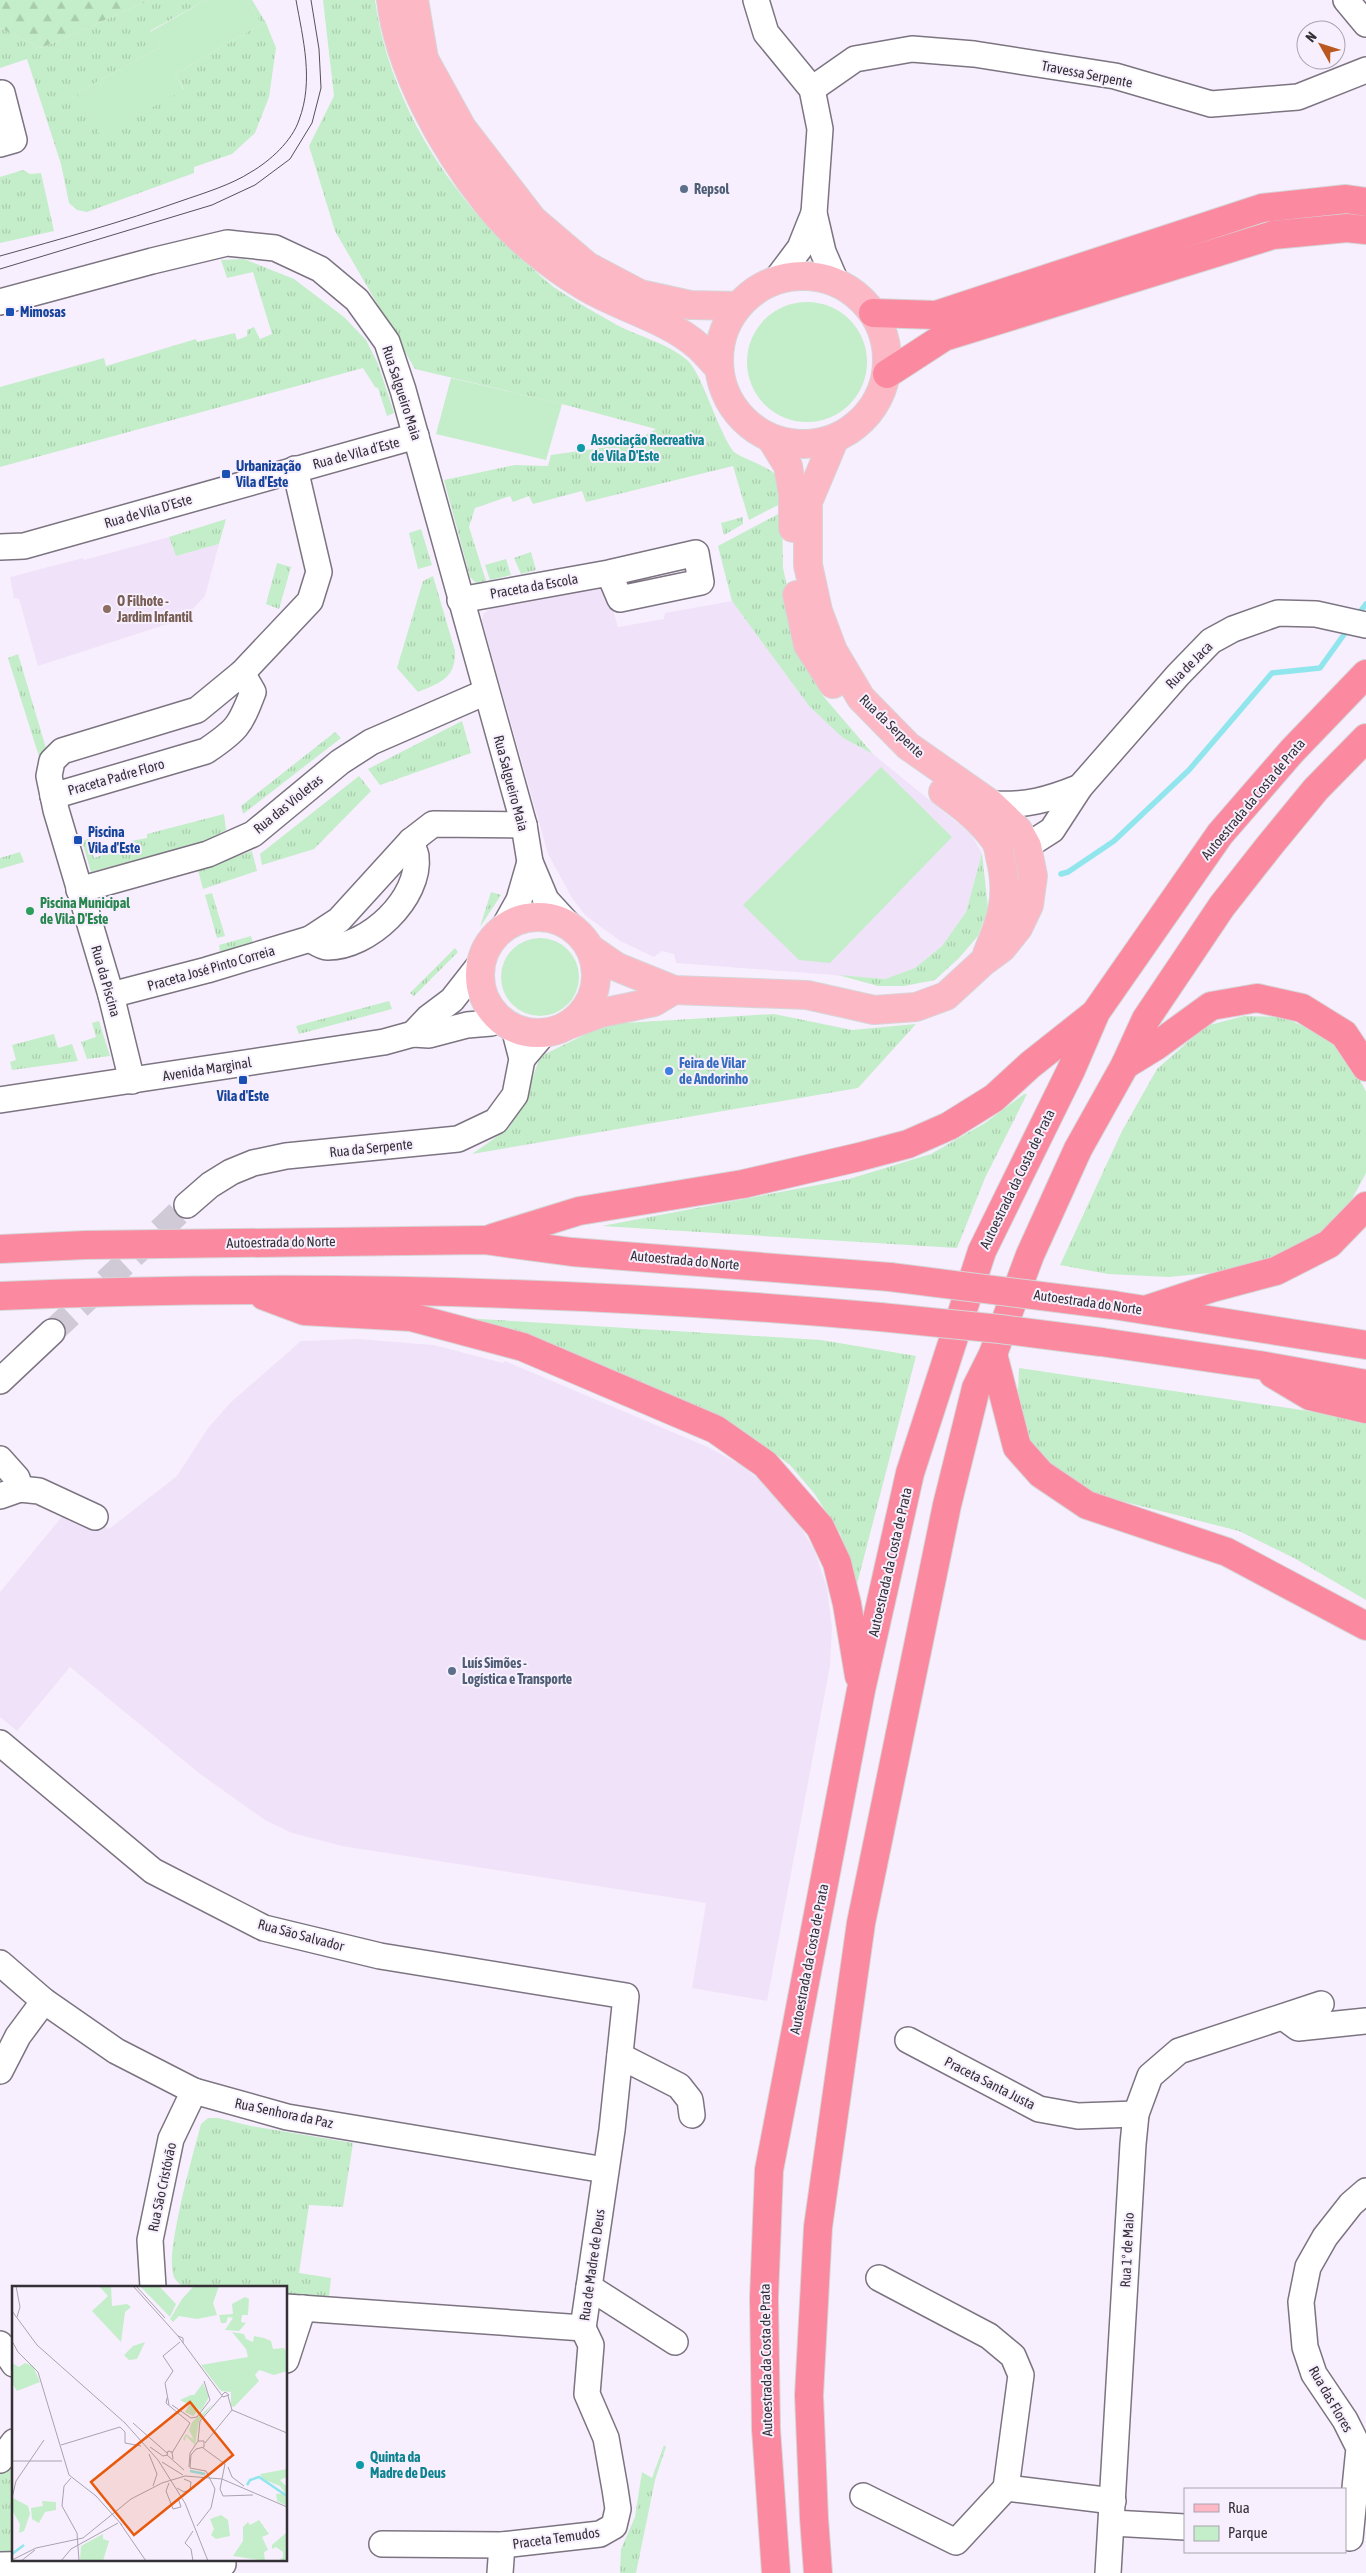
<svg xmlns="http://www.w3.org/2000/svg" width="1366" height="2573" font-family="'Asap Condensed',sans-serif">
<defs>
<pattern id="grass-tufts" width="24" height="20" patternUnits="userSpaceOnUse" patternTransform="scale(1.25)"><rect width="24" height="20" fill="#c4edc9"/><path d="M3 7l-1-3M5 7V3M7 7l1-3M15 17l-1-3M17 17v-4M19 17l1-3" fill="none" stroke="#a9ccad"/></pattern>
<pattern id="forest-firs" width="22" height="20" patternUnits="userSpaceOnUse" patternTransform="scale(1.25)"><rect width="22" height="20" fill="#c4edc9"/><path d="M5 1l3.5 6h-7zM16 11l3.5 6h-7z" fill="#a9ccad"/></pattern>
</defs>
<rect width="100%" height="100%" fill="#f7effe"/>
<g fill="#f0e3f9">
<polygon points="169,537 176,556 219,544 205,596 183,619 38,666 19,599 14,598 10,577 83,558 84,560"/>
<polygon points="599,584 607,589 618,627 664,619 665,613 732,601 809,706 843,738 873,754 971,834 982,853 966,912 942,946 915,968 885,979 676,963 674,954 662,951 654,957 620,941 585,915 572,898 548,854 482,621 483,614 491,608"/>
<polygon points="358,1339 434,1345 503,1363 505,1361 710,1448 744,1467 777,1495 795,1517 815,1552 827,1588 832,1628 830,1666 767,2001 692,1988 706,1903 342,1846 292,1833 265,1820 200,1774 70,1667 17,1731 0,1717 0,1592 69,1508 109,1529 177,1476 208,1428 230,1403 301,1341"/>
</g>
<g fill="url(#grass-tufts)">
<polygon points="150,0 206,0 150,31 159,48 77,93 184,89 175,74 261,24 247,0 252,0 266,23 276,48 269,97 255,133 232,154 194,167 194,173 87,212 77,210 69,203 61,164 27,59 0,68 0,28 41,48"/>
<path d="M323 0H375C389 102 450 197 526 263 537 272 547 283 558 290 577 302 597 314 617 325 640 337 667 343 687 360 702 373 717 429 733 451 739 458 766 464 778 477L782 503 749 520 733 466 586 502 582 491 533 504 529 496 513 502 510 496 475 508 469 527 486 581 476 583 470 577 444 480 515 465 548 466 551 455 629 444 656 429 562 404 415 369 335 231 309 146 334 96Z"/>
<polygon points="23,170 30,174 41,173 54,231 0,243 0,177"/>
<polygon points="244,259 294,279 344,317 366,340 378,364 394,413 387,416 378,388 375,387 363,368 0,467 0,387 104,358 106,366 196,339 197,342 235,333 237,340 247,336 247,330 254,327 260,339 272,334 253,272 227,278 221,260"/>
<polygon points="782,512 783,568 800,646 823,696 873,754 843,738 809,706 732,601 718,546"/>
<polygon points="743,517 743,524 724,535 721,523"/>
<polygon points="226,519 219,544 176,556 169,537"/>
<polygon points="421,529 432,565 418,569 409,533"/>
<polygon points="531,552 536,570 521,574 514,558"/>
<polygon points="506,559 511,575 490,580 485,565"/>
<polygon points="277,563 291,567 279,609 266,604"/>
<path d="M433 576 455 651C456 678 440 683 418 692L397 668 423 581Z"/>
<polygon points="18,654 48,755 41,763 8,658"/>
<polygon points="462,721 471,753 380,785 368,769"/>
<polygon points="335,732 341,738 243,814 241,806"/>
<polygon points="359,776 371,791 314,849 262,865 260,854"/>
<polygon points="224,814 226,830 203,842 91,872 82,841 88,839 94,858 131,845 131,841 147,838 147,834"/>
<polygon points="252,851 257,871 203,889 198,870"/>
<polygon points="20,852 24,862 0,869 0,858"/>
<polygon points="982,853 988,908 978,936 959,958 935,980 904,986 878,986 838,975 885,979 915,968 942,946 966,912"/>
<polygon points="491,892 501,895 480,927"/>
<polygon points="212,893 225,936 217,938 205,895"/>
<polygon points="251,936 253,943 220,952 219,945"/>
<polygon points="455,948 458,952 414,996 410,993"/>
<polygon points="389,1001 392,1009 299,1034 296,1026"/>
<polygon points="774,1014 852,1030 916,1024 858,1088 472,1154 508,1129 521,1109 539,1060 545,1054 607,1024"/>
<polygon points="1244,1016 1283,1017 1327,1037 1350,1060 1366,1092 1366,1173 1345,1212 1318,1234 1273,1258 1230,1271 1169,1277 1108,1274 1060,1265 1122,1131 1157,1069 1206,1026"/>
<polygon points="99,1021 110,1056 87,1059 81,1042 96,1037 92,1023"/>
<polygon points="54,1034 58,1048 72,1044 78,1061 12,1070 10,1062 16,1060 12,1045"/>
<polygon points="1024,1094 1027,1094 985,1178 957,1248 602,1226 849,1179 931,1154 985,1123"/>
<polygon points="464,1318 821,1340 916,1356 857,1584 841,1535 814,1493 790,1465 755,1439 694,1409"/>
<polygon points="1019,1368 1328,1414 1366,1423 1366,1600 1294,1558 1239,1531 1090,1493 1034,1452 1024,1424 1018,1390"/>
<path d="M208 2118H218L251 2126 353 2143 343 2207 309 2205 299 2273 331 2278 329 2297 286 2294V2287H186C181 2285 177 2283 174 2277 164 2256 194 2151 201 2124Z"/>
<polygon points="664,2445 666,2447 655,2480 636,2573 620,2573 621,2549 635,2517 642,2472 652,2478"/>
<polygon points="14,2454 14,2559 0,2561 0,2465"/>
</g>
<polygon fill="url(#forest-firs)" points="0,0 150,0 41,48 0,28"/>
<g fill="#c4edc9">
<polygon points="206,0 247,0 261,24 175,74 184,90 100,135 77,93 159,48 150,32"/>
<circle cx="807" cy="362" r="60"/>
<polygon points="451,378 562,404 546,460 436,434"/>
<polygon points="881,767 952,837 830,963 799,960 743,905"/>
<circle cx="540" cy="977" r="39"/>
</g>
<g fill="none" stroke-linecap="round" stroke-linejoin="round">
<g stroke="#91e6ed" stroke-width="5.5">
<polyline points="1356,617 1366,604"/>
<polyline points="1061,874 1068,872 1114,841 1189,770 1272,673 1320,668 1348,629"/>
</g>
<polyline stroke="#d0c9d6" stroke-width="25" stroke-dasharray="25 12" stroke-linecap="butt" points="52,1332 187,1205"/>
<defs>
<g id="minor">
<polyline points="756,0 766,33 812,89 820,129 814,213 823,252 836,282"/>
<polyline points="1346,0 1366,24"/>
<polyline points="812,89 855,59 912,49 974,54 1115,76 1211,104 1298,97 1366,70"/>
<polyline points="0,94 2,93 14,140 0,144"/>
<polyline points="776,280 800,248 814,213"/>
<polyline points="0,302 152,261 227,243 275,248 320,269 357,300 387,342 403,390 524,825 530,862 546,900 568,924"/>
<polyline points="0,547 24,546 416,436"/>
<polyline points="460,600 609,573 696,553 701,582 620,599 609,573"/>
<path d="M53 796 206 751C237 730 240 726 253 692L242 673"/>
<path d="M991 804C1026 806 1048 800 1080 787"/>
<polyline points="1027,846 1052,830 1080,787 1178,675 1211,641 1233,629 1278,613 1316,614 1366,625"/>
<polyline points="79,890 208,854 253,834 340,762 371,742 486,692"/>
<polyline points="504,927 519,900 530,862"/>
<path d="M310 939C315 942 322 947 327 947 368 948 421 898 416 856 415 851 412 846 411 841"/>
<polyline points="111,995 207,970 310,939 339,920 411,841 433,824 524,825"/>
<polyline points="413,1034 428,1018 452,1000 481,963"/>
<polyline points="522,1059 544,1033"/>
<polyline points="132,1081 111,995 56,810 49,776 52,761 62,751 197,710 242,673 310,601 319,572 295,469"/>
<polyline points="0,1100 384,1042 413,1034 429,1035 467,1025 491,1023 500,1019"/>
<polyline points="187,1205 210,1185 231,1172 253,1163 286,1156 458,1139 496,1121 515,1095 522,1059 514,1028"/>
<polyline points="0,1381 52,1332"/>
<polyline points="0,1459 17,1478 20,1489"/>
<polyline points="0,1496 20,1489 39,1491 95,1517"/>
<polyline points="0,1743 153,1871 264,1928 380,1956 626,1996 612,2130 583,2328"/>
<polyline points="0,1963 44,2001 116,2051 194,2091 287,2117 605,2170"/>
<polyline points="1283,2017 1298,2028 1366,2021"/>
<polyline points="908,2040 1039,2109 1078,2116 1136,2114"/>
<polyline points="620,2056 679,2086 690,2100 692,2115"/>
<polyline points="0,2071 18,2036 44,2001"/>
<polyline points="879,2278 989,2336 1013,2356 1021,2375 1006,2488"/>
<polyline points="153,2287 150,2240 171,2139 194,2091"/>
<polyline points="589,2287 675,2342"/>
<polyline points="286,2307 583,2328"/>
<polyline points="0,2344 14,2364"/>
<polyline points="286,2360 303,2308"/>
<polyline points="0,2460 14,2442"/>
<polyline points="1006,2488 1113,2501"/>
<polyline points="863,2496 956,2542 1006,2488"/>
<polyline points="1112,2523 1185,2527"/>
<polyline points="1350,2538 1359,2448 1345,2420 1314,2374 1305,2347 1301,2302 1308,2267 1325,2237 1351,2204 1366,2191"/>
<polyline points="382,2544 502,2545 600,2534 614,2526 618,2509 615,2489 606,2438 587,2394 591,2345 583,2328"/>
<polyline points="42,2564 223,2564"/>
<polyline points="0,2565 42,2564 42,2559"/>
<polyline points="500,2573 502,2545"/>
<polyline points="1108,2573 1133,2144 1136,2114 1150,2076 1179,2051 1321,2004"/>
</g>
<g id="major">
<path d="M391 0C399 69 443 148 487 203 512 235 549 265 584 286 620 308 666 318 698 346 706 353 712 361 719 368"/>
<polyline points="414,0 424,59 462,128 533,220 587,266 640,294 690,305 738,306"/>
<circle cx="803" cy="360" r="84"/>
<polyline points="772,440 788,466 793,495 793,528"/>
<polyline points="797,595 808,645 833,684"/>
<path d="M943 792C962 806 981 820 994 839 998 844 999 851 1000 857 1010 895 1002 919 987 954"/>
<circle cx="538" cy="975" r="58"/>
<polyline points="591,949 617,967 674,990 807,995 874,1010 916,1007 946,996 983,962 1002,948 1018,928 1029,905 1033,876 1027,846 1018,830 991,804 908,746 861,698 833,651 818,611 808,565 808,502 834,440"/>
<polyline points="571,1024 601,1013 654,1002 674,990"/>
</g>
<g id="highway">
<polyline points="873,313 936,315 1262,208 1346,199 1366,202"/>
<polyline points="887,374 944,337 1273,235 1347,228 1366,230"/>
<polyline points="1125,1065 1156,1046 1211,1006 1257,998 1302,1008 1344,1034 1366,1067"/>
<polyline points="492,1238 579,1211 743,1184 859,1157 908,1144 949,1126 994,1098 1030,1065 1093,1015"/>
<polyline points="0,1249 85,1245 484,1240 572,1252 890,1277"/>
<path d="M0 1296C294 1283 588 1291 880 1317"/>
<polyline points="264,1296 304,1311 411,1317 523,1347 715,1429 765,1464 820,1527 837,1563 847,1604 859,1676"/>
<polyline points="1113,1305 1366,1345"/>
<polyline points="1148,1309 1212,1288 1276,1271 1329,1244 1366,1206"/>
<polyline points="1101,1342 1259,1365 1366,1384"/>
<polyline points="993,1354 1017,1447 1041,1474 1087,1505 1227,1552 1366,1626"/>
<polyline points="1273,1374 1310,1396 1366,1409"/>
<polyline points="776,2573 766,2429 764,2298 769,2170 861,1690 910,1473 982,1251 1071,1070 1096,1012 1220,834 1292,751 1366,674"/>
<polyline points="818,2573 814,2518 809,2395 818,2227 861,1923 947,1505 976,1388 993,1354 1030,1255 1078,1149 1125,1065 1146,1019 1222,906 1270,845 1316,789 1366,738"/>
</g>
</defs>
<use href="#minor" stroke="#7c7481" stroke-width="28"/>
<use href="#major" stroke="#d6d6d7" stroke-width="30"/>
<use href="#highway" stroke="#d6d6d7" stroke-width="30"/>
<use href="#minor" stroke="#fff" stroke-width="25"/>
<use href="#major" stroke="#fdb8c6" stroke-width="28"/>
<use href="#highway" stroke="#fb89a0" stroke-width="28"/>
<g stroke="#555158" stroke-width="1">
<path d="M0 256C61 239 122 222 181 201 204 193 231 185 251 172 270 161 292 141 299 120 314 81 303 39 296 0"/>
<polyline points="0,269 212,205 255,185 290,159 312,123 321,88 319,49 311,0"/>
</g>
<defs>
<g id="highway-bridge">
<polyline points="890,1277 1113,1305"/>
<polyline points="880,1317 1000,1329 1101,1342"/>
</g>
</defs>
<use href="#highway-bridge" stroke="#d6d6d7" stroke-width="30" stroke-linecap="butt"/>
<use href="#highway-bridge" stroke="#fb89a0" stroke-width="28"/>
</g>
<g fill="#5c6f8a" stroke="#f7effe" stroke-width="2">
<circle cx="684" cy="189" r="5"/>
<circle cx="452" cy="1671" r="5"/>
</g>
<g fill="#1a4fb4" stroke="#f7effe" stroke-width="2">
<rect x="5" y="307" width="10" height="10" rx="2.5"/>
<rect x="221" y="469" width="10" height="10" rx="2.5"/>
<rect x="73" y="835" width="10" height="10" rx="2.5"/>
<rect x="238" y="1075" width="10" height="10" rx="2.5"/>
</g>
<g fill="#0f9aa8" stroke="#f7effe" stroke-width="2">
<circle cx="581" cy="448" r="5"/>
<circle cx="360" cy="2465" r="5"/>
</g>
<circle fill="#8d6e63" stroke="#f7effe" stroke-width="2" cx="107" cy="609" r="5"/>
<circle fill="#2e9e5b" stroke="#f7effe" stroke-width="2" cx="30" cy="911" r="5"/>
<circle fill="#3f7fe0" stroke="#f7effe" stroke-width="2" cx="669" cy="1071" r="5"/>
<g text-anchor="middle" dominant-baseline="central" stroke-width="4" stroke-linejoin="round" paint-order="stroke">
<g font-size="14" fill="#343136" stroke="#f7effe">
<text transform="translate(1087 74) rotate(11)">Travessa Serpente</text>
<text transform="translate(402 393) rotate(72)">Rua Salgueiro Maia</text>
<text transform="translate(356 453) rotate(-15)">Rua de Vila d´Este</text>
<text transform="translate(148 511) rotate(-16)">Rua de Vila D´Este</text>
<text transform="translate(534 586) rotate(-10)">Praceta da Escola</text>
<text transform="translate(1189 665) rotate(-45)">Rua de Jaca</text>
<text transform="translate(892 726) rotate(44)">Rua da Serpente</text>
<text transform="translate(116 777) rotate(-16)">Praceta Padre Floro</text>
<text transform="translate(511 783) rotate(75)">Rua Salgueiro Maia</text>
<text transform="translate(1253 799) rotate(-50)">Autoestrada da Costa de Prata</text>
<text transform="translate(288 804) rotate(-39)">Rua das Violetas</text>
<text transform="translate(211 968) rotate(-16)">Praceta José Pinto Correia</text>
<text transform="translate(106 981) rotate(74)">Rua da Piscina</text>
<text transform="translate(207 1069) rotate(-9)">Avenida Marginal</text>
<text transform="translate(371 1148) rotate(-6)">Rua da Serpente</text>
<text transform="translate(1017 1179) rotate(-64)">Autoestrada da Costa de Prata</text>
<text transform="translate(281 1242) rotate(-1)">Autoestrada do Norte</text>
<text transform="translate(685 1260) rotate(5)">Autoestrada do Norte</text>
<text transform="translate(1088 1302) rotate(8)">Autoestrada do Norte</text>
<text transform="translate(890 1562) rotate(-77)">Autoestrada da Costa de Prata</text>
<text transform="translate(301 1935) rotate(15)">Rua São Salvador</text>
<text transform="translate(809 1959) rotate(-79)">Autoestrada da Costa de Prata</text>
<text transform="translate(990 2083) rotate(27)">Praceta Santa Justa</text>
<text transform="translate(284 2113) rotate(12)">Rua Senhora da Paz</text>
<text transform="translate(162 2187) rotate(-78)">Rua São Cristóvão</text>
<text transform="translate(1127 2250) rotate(-87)">Rua 1º de Maio</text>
<text transform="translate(592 2265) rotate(-82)">Rua de Madre de Deus</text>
<text transform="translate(766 2360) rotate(-91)">Autoestrada da Costa de Prata</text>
<text transform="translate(1331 2399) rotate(60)">Rua das Flores</text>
<text transform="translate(556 2538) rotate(-8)">Praceta Temudos</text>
</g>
<g font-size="14" font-weight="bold" fill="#4e5e75" stroke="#f7effe" text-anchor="start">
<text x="694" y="189">Repsol</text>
<text x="462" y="1663">Luís Simões -<tspan x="462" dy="16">Logística e Transporte</tspan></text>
</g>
<g font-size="14" font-weight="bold" fill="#164399" stroke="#f7effe" text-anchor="start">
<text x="20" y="312">Mimosas</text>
<text x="236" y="466">Urbanização<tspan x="236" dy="16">Vila d'Este</tspan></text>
<text x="88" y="832">Piscina<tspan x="88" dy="16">Vila d'Este</tspan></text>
<text x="243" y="1096" text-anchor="middle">Vila d'Este</text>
</g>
<g font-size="14" font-weight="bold" fill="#0d838f" stroke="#f7effe" text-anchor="start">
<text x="591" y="440">Associação Recreativa<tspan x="591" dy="16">de Vila D'Este</tspan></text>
<text x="370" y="2457">Quinta da<tspan x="370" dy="16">Madre de Deus</tspan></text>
</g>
<g font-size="14" font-weight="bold" fill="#785e54" stroke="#f7effe" text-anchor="start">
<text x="117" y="601">O Filhote -<tspan x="117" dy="16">Jardim Infantil</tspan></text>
</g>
<g font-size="14" font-weight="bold" fill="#27864d" stroke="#f7effe" text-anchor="start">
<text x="40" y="903">Piscina Municipal<tspan x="40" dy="16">de Vila D'Este</tspan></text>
</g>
<g font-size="14" font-weight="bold" fill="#366cbe" stroke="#f7effe" text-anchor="start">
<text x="679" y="1063">Feira de Vilar<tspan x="679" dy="16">de Andorinho</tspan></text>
</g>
</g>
<g transform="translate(12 2286)">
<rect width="275" height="275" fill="#f7effe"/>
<path d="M179 109H184L178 119 187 124 181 130 173 126 177 119 168 114ZM201 118 187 135 183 159 174 150 173 155 171 153 174 148 182 154 177 144 180 136Z" fill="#c4edc9"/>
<path d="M87 0H99L100 20 115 18 119 21 113 26 109 56 80 25 96 10ZM128 0H147L164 18 158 31ZM182 0H207L201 17 205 29 185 33 167 30 161 36 158 33 170 13ZM233 11 237 13 236 29H230L229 36 234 37 227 45 213 44 221 32 216 31 214 37H209L207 29 221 28 220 18ZM220 46 232 48 234 53 241 56 242 50 252 52 259 55 261 63 272 62 275 67V85L262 89 247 84 243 89 247 95 222 121 219 120V106L209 105 189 79 236 71 234 63ZM133 56 125 73 117 74 112 69 121 60ZM0 77 7 81 13 77 21 80 28 96 5 105 0 97ZM191 97 197 111 189 125 177 116ZM275 183V191L268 194 275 201V220L265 215 264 208 273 207 268 200 251 193 248 188ZM1 212 16 220 18 228 12 245 7 247 8 238 0 224ZM30 215 44 216V224L33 226 27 237 20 233 19 222 31 220ZM209 229 216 234 218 250 204 253 199 249 202 243 198 233ZM247 234 257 248 250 251 256 264 252 266 253 275 221 270 231 255V241L236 236 238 239ZM275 246V275H267L271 271V266L264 261 260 263V259ZM91 248V253L97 255 91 275H68L69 260Z" fill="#c4edc9"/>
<path fill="none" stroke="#91e6ed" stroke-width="2.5" d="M178 185 193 188M235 199 238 194 247 191 275 210M0 268 12 259"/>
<path fill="none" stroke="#a9a3ae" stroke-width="1" d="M4 0 8 21 5 31M121 0 166 50 171 52V57M124 0 153 32M0 25 25 59 113 137 146 174 173 217 196 275M166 50 211 111 217 109 213 106 210 109M0 55 6 66 26 86 57 189 84 210 110 239M216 110 220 124 275 147M155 112 154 117 178 137 160 167M157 119 153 97 161 85 151 70 168 56M160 119 179 132 185 131 198 114 192 95M121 137 155 167M186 155 188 135 210 110M193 157 220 124M49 159 108 141 113 146V157L129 160M138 161 151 170 155 169M191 162 213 178 208 203 211 210 241 209M137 168 145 188 141 200M161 173 160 166 156 165 155 169 172 184M0 175H50M150 176 171 189M177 181 178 167 186 155H192V161L184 163 179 169 178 182M216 181 220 191 232 200M178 182 194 185 203 203 199 222 185 240M59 192 52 200 50 220 65 247 67 275M157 197 154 205 161 223 169 221 166 212M165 202 172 206 178 204 179 196 172 193M0 212 4 195 32 154M108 237 134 275M181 245 173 257 179 263 181 275M0 274 24 262 71 252 119 213 150 197 173 190 210 193 275 221M9 275 23 264M49 275 59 263 106 237"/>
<path fill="#e8590c" fill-opacity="0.15" stroke="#e8590c" stroke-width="2.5" d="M178 116 221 169 122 249 79 196Z"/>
<rect width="275" height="275" fill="none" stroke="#343136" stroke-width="2.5"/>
</g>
<rect x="1184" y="2488" width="162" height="65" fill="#f7effe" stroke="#a9a3ae"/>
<rect x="1194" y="2504" width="25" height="8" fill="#fdb8c6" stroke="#a9a3ae"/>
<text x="1228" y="2513" font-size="15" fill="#343136">Rua</text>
<rect x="1194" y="2526" width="25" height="15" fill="#c4edc9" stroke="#a9a3ae"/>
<text x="1228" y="2538" font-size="15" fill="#343136">Parque</text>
<g transform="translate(1321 45) rotate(309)"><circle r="24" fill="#f7effe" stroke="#a9a3ae"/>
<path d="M0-4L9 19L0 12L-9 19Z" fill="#bb581f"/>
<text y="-8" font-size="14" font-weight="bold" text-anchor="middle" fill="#343136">N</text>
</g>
</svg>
